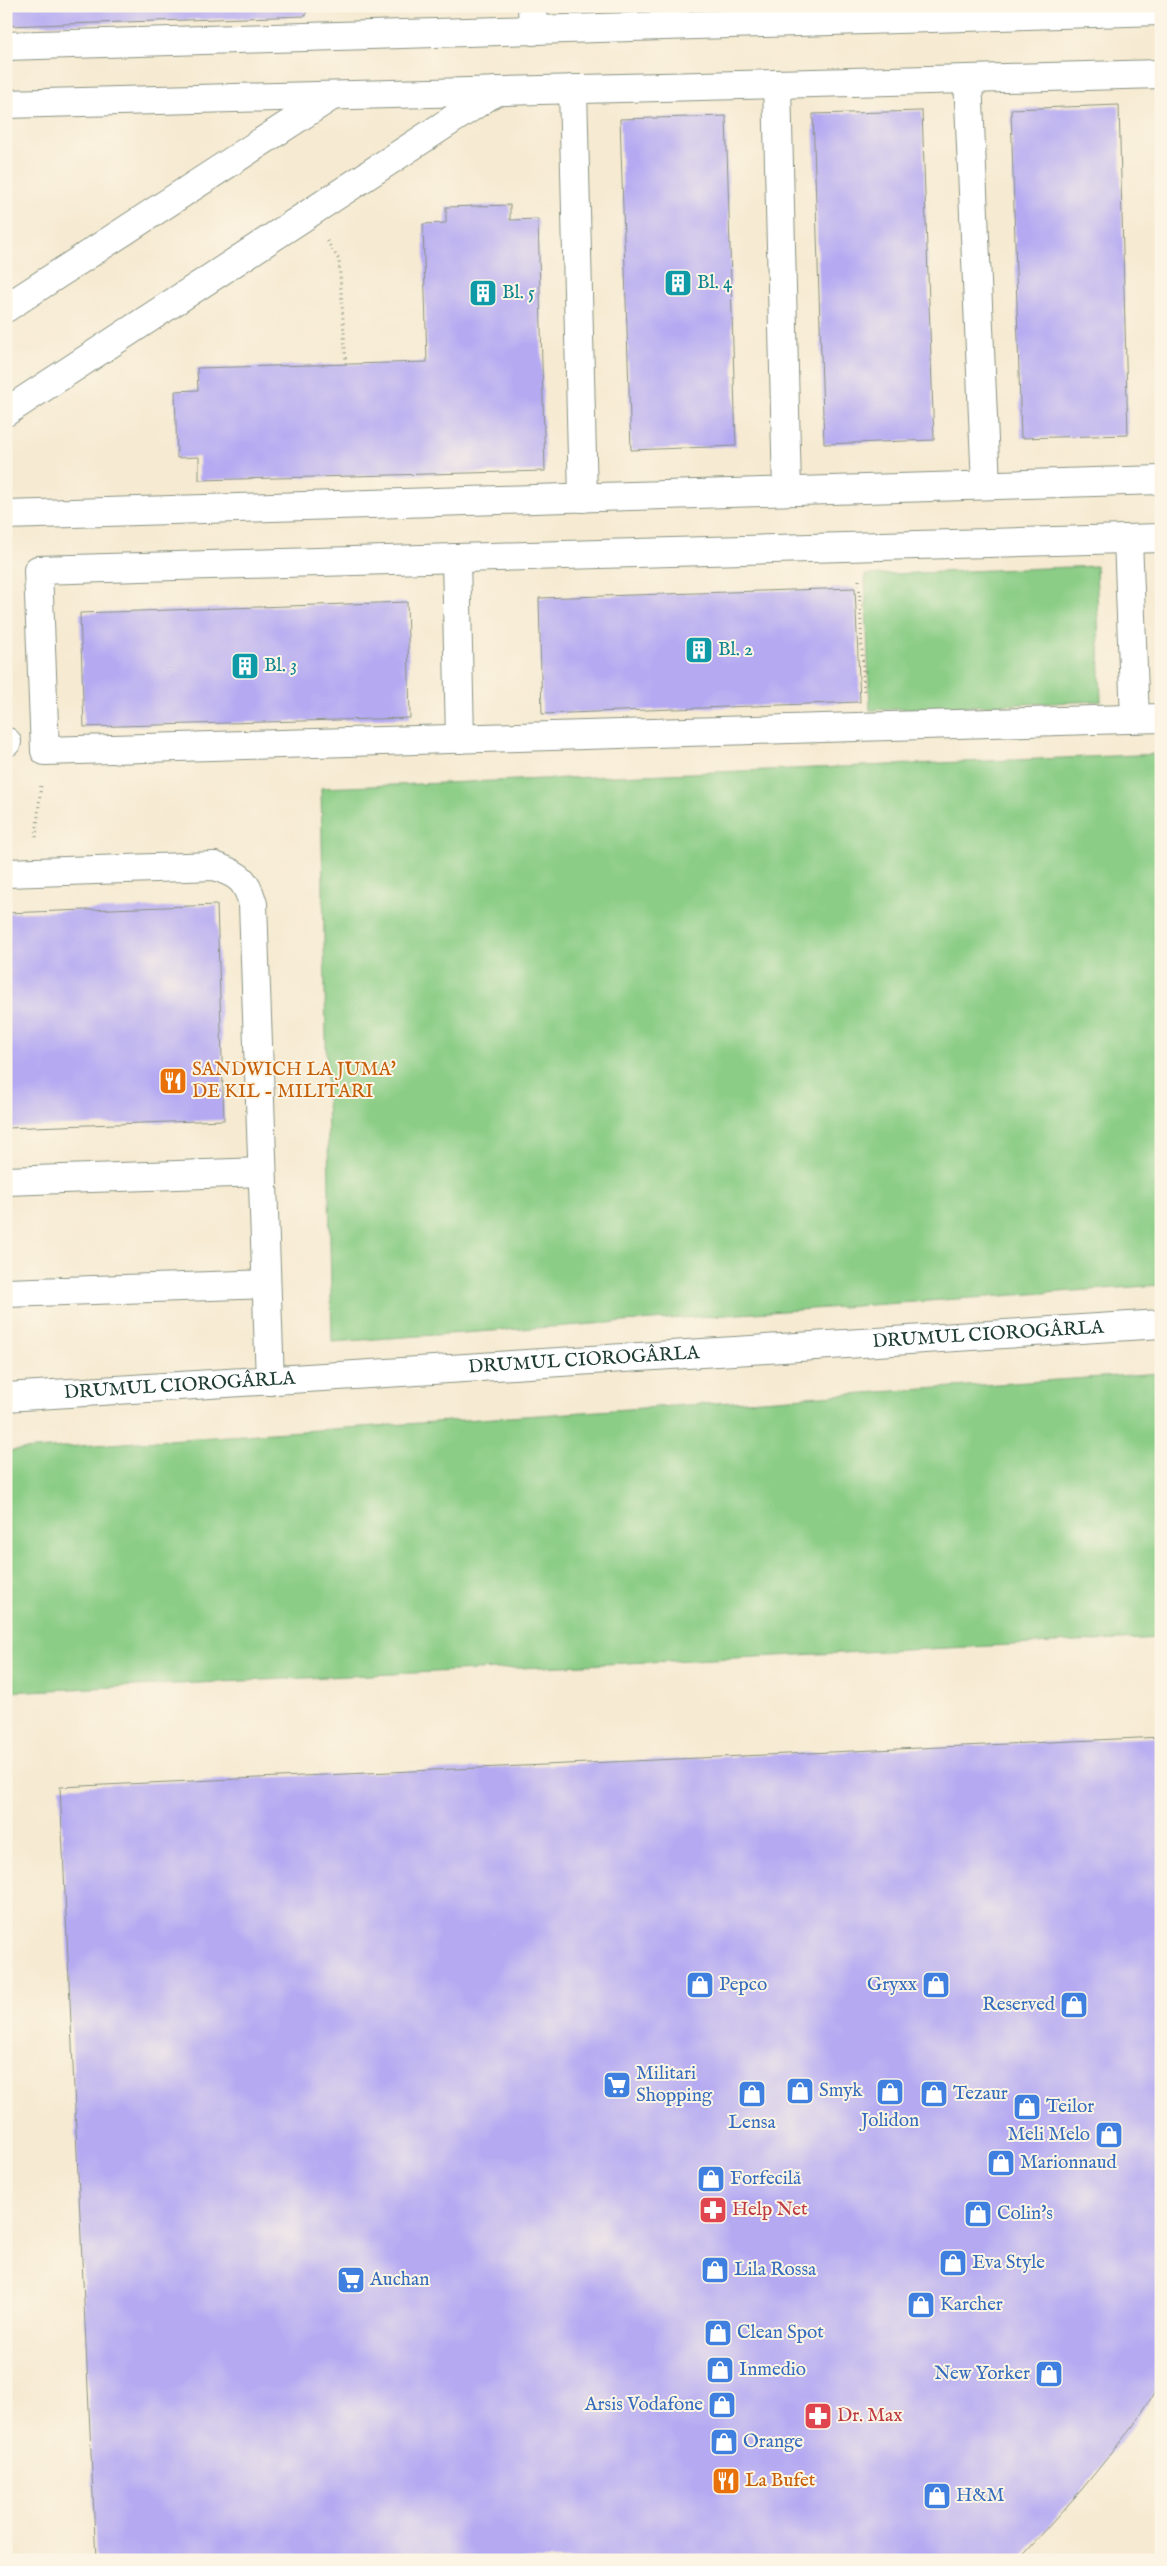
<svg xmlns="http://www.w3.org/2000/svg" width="1167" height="2566" font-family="'IM FELL English',serif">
<rect width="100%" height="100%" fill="#fcf5e5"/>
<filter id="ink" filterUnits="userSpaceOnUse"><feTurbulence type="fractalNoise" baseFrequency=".02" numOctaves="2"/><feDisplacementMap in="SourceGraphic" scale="10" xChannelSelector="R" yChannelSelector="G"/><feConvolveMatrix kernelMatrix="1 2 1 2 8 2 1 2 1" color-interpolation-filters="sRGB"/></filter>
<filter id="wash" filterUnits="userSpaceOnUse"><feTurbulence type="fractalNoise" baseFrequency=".0096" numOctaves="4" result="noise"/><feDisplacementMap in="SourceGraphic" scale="20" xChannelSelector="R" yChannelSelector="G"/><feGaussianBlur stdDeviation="1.12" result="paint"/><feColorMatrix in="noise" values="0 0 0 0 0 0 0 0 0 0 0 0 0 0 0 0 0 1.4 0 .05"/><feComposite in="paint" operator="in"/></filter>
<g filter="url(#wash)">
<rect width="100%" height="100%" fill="#f6ead2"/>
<g fill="#8bcd86" stroke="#55855d">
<polygon points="1096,566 1101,701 870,710 865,575"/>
<polygon points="1161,754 1161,1285 332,1342 321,788"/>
<polygon points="1161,1373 1161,1638 6,1692 6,1451"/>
</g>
<g id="blocks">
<g fill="#b5aaf2">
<polygon points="6,6 306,6 306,16 6,26"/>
<polygon points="1119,105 1128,435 1021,438 1011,109"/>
<polygon points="922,111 934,440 824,444 813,114"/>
<polygon points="726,116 736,446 631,450 620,119"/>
<polygon points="510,205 510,220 538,219 545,471 199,480 199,457 177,458 175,391 198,390 197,368 427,362 423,224 446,223 446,207"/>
<polygon points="855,588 860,702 542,714 539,598"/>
<polygon points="407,602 410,718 84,727 80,613"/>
<polygon points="217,905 224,1120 6,1128 6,913"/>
<polygon points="1161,1737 1161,2383 1133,2426 1083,2488 1019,2560 96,2560 60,1787"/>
</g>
</g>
</g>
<g filter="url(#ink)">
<use href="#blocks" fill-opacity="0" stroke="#8a9483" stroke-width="1"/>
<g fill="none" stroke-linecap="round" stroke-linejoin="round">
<defs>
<g id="minor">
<polyline points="532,6 533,31"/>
<polyline points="6,46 1161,11"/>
<polyline points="968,79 986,485"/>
<polyline points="777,84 787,491"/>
<polyline points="573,89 583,498"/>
<polyline points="6,104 1161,74"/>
<polyline points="6,308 332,96"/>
<polyline points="6,412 496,91"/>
<polyline points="6,515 1161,480"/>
<polyline points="1161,538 38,570 45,751 1161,718"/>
<polyline points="1128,539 1135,719"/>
<polyline points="456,558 460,739"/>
<polyline points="6,742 7,742"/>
<path d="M6 873 215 866C239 875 246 879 253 904L270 1381"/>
<polyline points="6,1181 262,1172"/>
<polyline points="6,1293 266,1284"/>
<path id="s1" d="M6 1397 1161 1324"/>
</g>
</defs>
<use href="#minor" stroke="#8a9483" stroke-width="30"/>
<g stroke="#8a9483" stroke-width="3" stroke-dasharray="1 4" stroke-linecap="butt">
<polyline points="327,241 339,260 346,364"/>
<polyline points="859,580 864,694"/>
<polyline points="36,837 41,784"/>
</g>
<use href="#minor" stroke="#fff" stroke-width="28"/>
</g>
</g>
<defs>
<symbol id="building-square" viewBox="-11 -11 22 22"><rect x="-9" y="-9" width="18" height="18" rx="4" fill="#0f9aa8" stroke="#fcf5e5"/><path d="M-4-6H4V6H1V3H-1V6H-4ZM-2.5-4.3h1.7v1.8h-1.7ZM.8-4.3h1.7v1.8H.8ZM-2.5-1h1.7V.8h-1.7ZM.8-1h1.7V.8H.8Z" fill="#fff"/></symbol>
<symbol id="restaurant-square" viewBox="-11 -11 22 22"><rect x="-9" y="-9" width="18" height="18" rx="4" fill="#e8710a" stroke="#fcf5e5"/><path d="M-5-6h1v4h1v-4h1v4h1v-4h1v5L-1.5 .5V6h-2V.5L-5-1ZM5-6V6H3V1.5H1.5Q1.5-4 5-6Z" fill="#fff"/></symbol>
<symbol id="shop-square" viewBox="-11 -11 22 22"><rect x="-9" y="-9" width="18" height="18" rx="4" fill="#3f7fe0" stroke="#fcf5e5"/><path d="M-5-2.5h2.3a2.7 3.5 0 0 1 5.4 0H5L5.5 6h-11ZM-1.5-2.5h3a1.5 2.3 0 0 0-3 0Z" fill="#fff"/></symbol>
<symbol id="supermarket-square" viewBox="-11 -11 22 22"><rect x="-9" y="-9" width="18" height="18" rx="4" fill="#3f7fe0" stroke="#fcf5e5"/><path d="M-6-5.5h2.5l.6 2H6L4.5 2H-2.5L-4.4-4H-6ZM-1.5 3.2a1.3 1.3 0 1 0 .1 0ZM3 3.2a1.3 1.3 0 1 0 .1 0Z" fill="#fff"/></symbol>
<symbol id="pharmacy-square" viewBox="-11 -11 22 22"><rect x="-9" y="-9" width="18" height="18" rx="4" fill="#e0444e" stroke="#fcf5e5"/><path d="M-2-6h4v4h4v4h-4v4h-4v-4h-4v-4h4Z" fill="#fff"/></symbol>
</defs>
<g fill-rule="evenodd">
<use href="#building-square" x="662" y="267" width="32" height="32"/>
<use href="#building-square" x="467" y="277" width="32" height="32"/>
<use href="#building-square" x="683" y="634" width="32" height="32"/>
<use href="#building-square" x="229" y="650" width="32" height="32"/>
<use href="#restaurant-square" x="157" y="1065" width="32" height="32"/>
<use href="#shop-square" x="684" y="1969" width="32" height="32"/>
<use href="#shop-square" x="920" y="1969" width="32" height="32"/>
<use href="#shop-square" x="1058" y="1989" width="32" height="32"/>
<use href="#supermarket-square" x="601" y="2069" width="32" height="32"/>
<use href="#shop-square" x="784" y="2075" width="32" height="32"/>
<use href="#shop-square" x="874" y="2076" width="32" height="32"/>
<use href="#shop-square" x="736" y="2078" width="32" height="32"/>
<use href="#shop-square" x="918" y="2078" width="32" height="32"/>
<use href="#shop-square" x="1011" y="2091" width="32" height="32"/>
<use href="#shop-square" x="1093" y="2119" width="32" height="32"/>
<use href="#shop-square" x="985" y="2147" width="32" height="32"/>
<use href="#shop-square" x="695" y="2163" width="32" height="32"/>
<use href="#pharmacy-square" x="697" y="2194" width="32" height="32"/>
<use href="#shop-square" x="962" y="2198" width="32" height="32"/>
<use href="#shop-square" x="937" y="2247" width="32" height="32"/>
<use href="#shop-square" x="699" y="2254" width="32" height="32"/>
<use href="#supermarket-square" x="335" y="2264" width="32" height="32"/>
<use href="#shop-square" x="905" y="2289" width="32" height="32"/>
<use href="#shop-square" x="702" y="2317" width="32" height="32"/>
<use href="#shop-square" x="704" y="2354" width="32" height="32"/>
<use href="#shop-square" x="1033" y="2358" width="32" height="32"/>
<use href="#shop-square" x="706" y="2389" width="32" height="32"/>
<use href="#pharmacy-square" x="802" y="2400" width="32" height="32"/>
<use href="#shop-square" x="708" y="2426" width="32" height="32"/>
<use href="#restaurant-square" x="710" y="2465" width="32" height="32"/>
<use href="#shop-square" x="921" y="2480" width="32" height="32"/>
</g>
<g text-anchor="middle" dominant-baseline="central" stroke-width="4" stroke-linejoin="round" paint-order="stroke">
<g font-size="19" fill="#0d838f" stroke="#fcf5e5" text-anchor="start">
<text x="697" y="283">Bl. 4</text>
<text x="502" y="293">Bl. 5</text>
<text x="718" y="650">Bl. 2</text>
<text x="264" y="666">Bl. 3</text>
</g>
<g font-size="19" fill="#c56008" stroke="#fcf5e5" text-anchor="start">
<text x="192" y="1070">SANDWICH LA JUMA'<tspan x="192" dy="22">DE KIL - MILITARI</tspan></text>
<text x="745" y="2481">La Bufet</text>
</g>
<g font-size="19" fill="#1f3d34" stroke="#fcf5e5">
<text stroke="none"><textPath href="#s1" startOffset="984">DRUMUL CIOROGÂRLA</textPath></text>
<text stroke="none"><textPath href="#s1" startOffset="579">DRUMUL CIOROGÂRLA</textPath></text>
<text stroke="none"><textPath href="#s1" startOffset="174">DRUMUL CIOROGÂRLA</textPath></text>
</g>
<g font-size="19" fill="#366cbe" stroke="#fcf5e5" text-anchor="start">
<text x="719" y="1985">Pepco</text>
<text x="917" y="1985" text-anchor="end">Gryxx</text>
<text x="1055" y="2005" text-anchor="end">Reserved</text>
<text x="636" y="2074">Militari<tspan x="636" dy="22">Shopping</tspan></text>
<text x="819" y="2091">Smyk</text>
<text x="953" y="2094">Tezaur</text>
<text x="1046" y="2107">Teilor</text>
<text x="890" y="2121" text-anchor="middle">Jolidon</text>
<text x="752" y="2123" text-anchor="middle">Lensa</text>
<text x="1090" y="2135" text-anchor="end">Meli Melo</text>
<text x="1020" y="2163">Marionnaud</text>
<text x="730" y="2179">Forfecilă</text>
<text x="997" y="2214">Colin's</text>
<text x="972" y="2263">Eva Style</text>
<text x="734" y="2270">Lila Rossa</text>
<text x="370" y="2280">Auchan</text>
<text x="940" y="2305">Karcher</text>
<text x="737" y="2333">Clean Spot</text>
<text x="739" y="2370">Inmedio</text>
<text x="1030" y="2374" text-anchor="end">New Yorker</text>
<text x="703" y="2405" text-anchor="end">Arsis Vodafone</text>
<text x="743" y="2442">Orange</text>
<text x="956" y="2496">H&amp;M</text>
</g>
<g font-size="19" fill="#be3a42" stroke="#fcf5e5" text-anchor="start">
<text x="732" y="2210">Help Net</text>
<text x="837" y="2416">Dr. Max</text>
</g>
</g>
<rect width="1167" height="2566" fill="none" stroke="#fcf5e5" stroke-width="25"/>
</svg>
